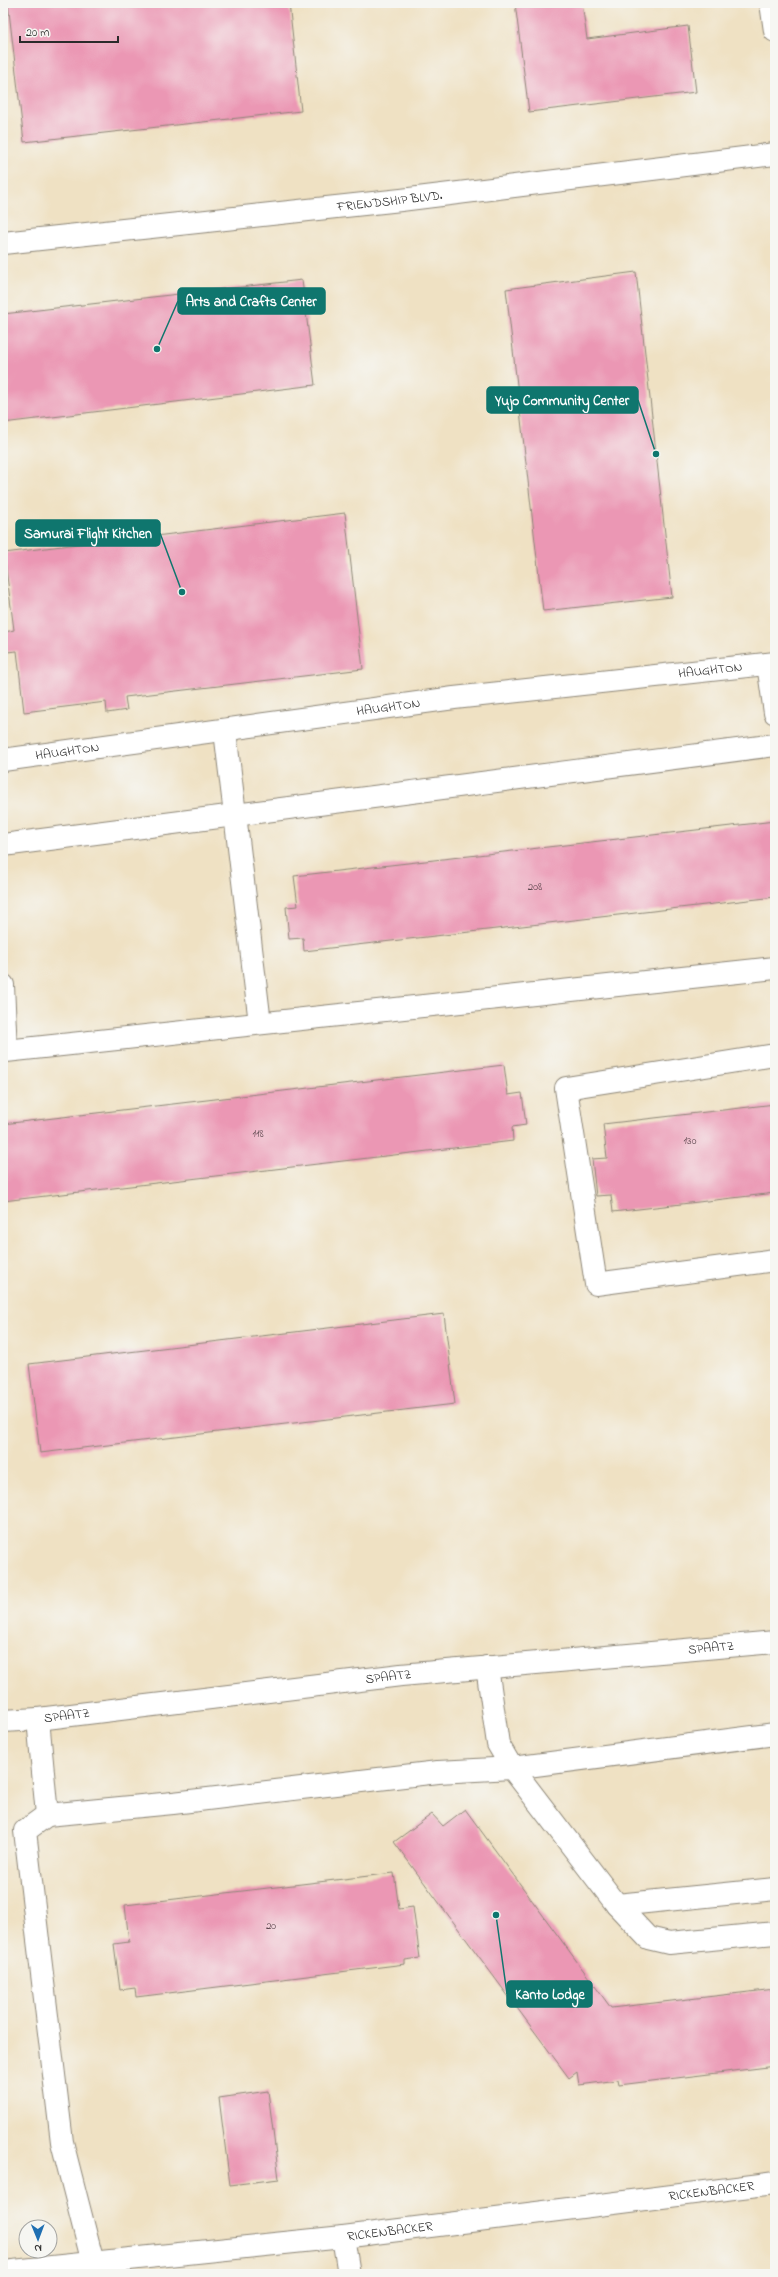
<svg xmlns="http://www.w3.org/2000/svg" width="778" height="2277" font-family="'Indie Flower',sans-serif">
<rect width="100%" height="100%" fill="#f6f6f2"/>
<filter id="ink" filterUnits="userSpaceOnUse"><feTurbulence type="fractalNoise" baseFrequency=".025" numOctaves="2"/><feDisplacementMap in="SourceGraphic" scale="8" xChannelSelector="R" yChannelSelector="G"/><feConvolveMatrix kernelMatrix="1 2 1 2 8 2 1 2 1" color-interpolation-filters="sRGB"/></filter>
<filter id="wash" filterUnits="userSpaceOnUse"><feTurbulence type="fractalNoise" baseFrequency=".012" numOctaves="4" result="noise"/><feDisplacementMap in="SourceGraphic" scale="16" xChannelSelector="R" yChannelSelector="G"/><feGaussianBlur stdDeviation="0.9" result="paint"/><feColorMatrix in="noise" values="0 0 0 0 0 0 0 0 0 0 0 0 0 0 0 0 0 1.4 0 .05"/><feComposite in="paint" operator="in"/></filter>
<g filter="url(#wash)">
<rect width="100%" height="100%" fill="#efe1c3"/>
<g id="blocks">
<g fill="#eb97b4">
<polygon points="8,3 289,3 301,111 24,142"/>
<polygon points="515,3 582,3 587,39 688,26 696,92 529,112"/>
<polygon points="636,272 672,597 543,611 506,289"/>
<polygon points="302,280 315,385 3,423 3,314"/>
<polygon points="345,513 363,669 125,697 127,710 107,713 106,702 24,712 17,651 7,652 5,632 14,630 4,553 87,543 85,532 105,529 106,542"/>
<polygon points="775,821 775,897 304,951 303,938 289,939 286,907 298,906 294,876"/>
<polygon points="504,1065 508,1095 522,1093 526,1125 512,1127 513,1141 3,1201 3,1124"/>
<polygon points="775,1104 775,1193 613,1212 611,1195 596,1196 592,1159 607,1158 603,1124"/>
<polygon points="444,1314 455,1404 40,1453 29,1364"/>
<polygon points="465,1809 611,2008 775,1989 775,2066 619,2085 618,2080 579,2085 577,2072 569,2078 394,1842 432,1814 443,1826"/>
<polygon points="394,1873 399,1909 413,1907 420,1958 405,1960 405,1964 136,1997 135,1988 120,1990 114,1944 129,1942 125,1905"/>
<polygon points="268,2091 279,2179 230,2185 219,2098"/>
</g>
</g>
</g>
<g filter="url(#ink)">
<use href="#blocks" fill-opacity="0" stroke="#8d8677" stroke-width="1"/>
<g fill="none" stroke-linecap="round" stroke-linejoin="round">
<defs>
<g id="minor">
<polyline points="771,3 775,31"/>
<path id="s1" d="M3 243 401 200 775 154"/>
<polyline points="768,664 775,713"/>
<polyline points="225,731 260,1023"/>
<path id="s2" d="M3 760 454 698 775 663"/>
<polyline points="3,845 775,745"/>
<polyline points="3,985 6,1051 775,968"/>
<polyline points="775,1055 566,1088 596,1284 775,1260"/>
<polyline points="487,1667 498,1744 512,1768 617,1905 648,1938 669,1943 775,1933"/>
<polyline points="38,1719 47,1815 173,1803 438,1772 512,1768 775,1734"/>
<path id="s3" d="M3 1721 38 1719 401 1675 775 1642"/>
<polyline points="47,1815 25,1831 62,2142 93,2263"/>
<polyline points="617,1905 775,1889"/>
<polyline points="343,2237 349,2274"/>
<path id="s4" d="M3 2272 343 2237 775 2183"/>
</g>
</defs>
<use href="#minor" stroke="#8d8677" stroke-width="24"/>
<use href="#minor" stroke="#fff" stroke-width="22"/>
</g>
</g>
<g text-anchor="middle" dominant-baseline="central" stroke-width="3" stroke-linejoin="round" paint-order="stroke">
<g font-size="11" fill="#5b464d">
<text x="535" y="887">208</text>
<text x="258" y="1134">118</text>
<text x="690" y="1141">130</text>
<text x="271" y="1926">20</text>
</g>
<g font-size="13" fill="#2b2b2b" stroke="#f6f6f2">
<text stroke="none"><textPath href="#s1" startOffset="389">FRIENDSHIP BLVD.</textPath></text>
<text stroke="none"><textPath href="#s2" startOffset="713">HAUGHTON</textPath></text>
<text stroke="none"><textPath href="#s2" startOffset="389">HAUGHTON</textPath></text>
<text stroke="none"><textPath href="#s2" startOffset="65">HAUGHTON</textPath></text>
<text stroke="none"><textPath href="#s3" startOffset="712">SPAATZ</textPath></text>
<text stroke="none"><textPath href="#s3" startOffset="388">SPAATZ</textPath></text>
<text stroke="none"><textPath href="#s3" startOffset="64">SPAATZ</textPath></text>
<text stroke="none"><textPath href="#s4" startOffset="713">RICKENBACKER</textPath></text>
<text stroke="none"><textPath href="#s4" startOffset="389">RICKENBACKER</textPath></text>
</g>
</g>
<path fill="none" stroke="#0f766e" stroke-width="1.5" d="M157 349L178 301M656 454L638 400M182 592L160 533M496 1915L507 1994"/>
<g fill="#0f766e" stroke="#f6f6f2" stroke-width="1.5">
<circle cx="157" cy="349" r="4"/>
<circle cx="656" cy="454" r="4"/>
<circle cx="182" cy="592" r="4"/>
<circle cx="496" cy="1915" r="4"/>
</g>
<g fill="#0f766e" stroke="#0f766e" stroke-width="1.5">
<rect x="178" y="288" width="147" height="26" rx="4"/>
<rect x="487" y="387" width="151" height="26" rx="4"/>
<rect x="16" y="520" width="144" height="26" rx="4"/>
<rect x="507" y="1981" width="85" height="26" rx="4"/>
</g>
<g font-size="14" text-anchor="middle" font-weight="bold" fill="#fff">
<text x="251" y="306">Arts and Crafts Center</text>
<text x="562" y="405">Yujo Community Center</text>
<text x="88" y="538">Samurai Flight Kitchen</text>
<text x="550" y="1999">Kanto Lodge</text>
</g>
<rect width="778" height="2277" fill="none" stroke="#f6f6f2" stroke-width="16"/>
<g transform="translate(38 2239) rotate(179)"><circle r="19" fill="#f6f6f2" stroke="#a5a5a2"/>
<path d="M0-3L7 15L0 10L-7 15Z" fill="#1f6fb2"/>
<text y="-6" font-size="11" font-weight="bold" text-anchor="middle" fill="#2b2b2b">N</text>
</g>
<path d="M20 36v6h98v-6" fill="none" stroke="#2b2b2b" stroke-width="2"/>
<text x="26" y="36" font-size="12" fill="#2b2b2b" stroke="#f6f6f2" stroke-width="3" paint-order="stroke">20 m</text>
</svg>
